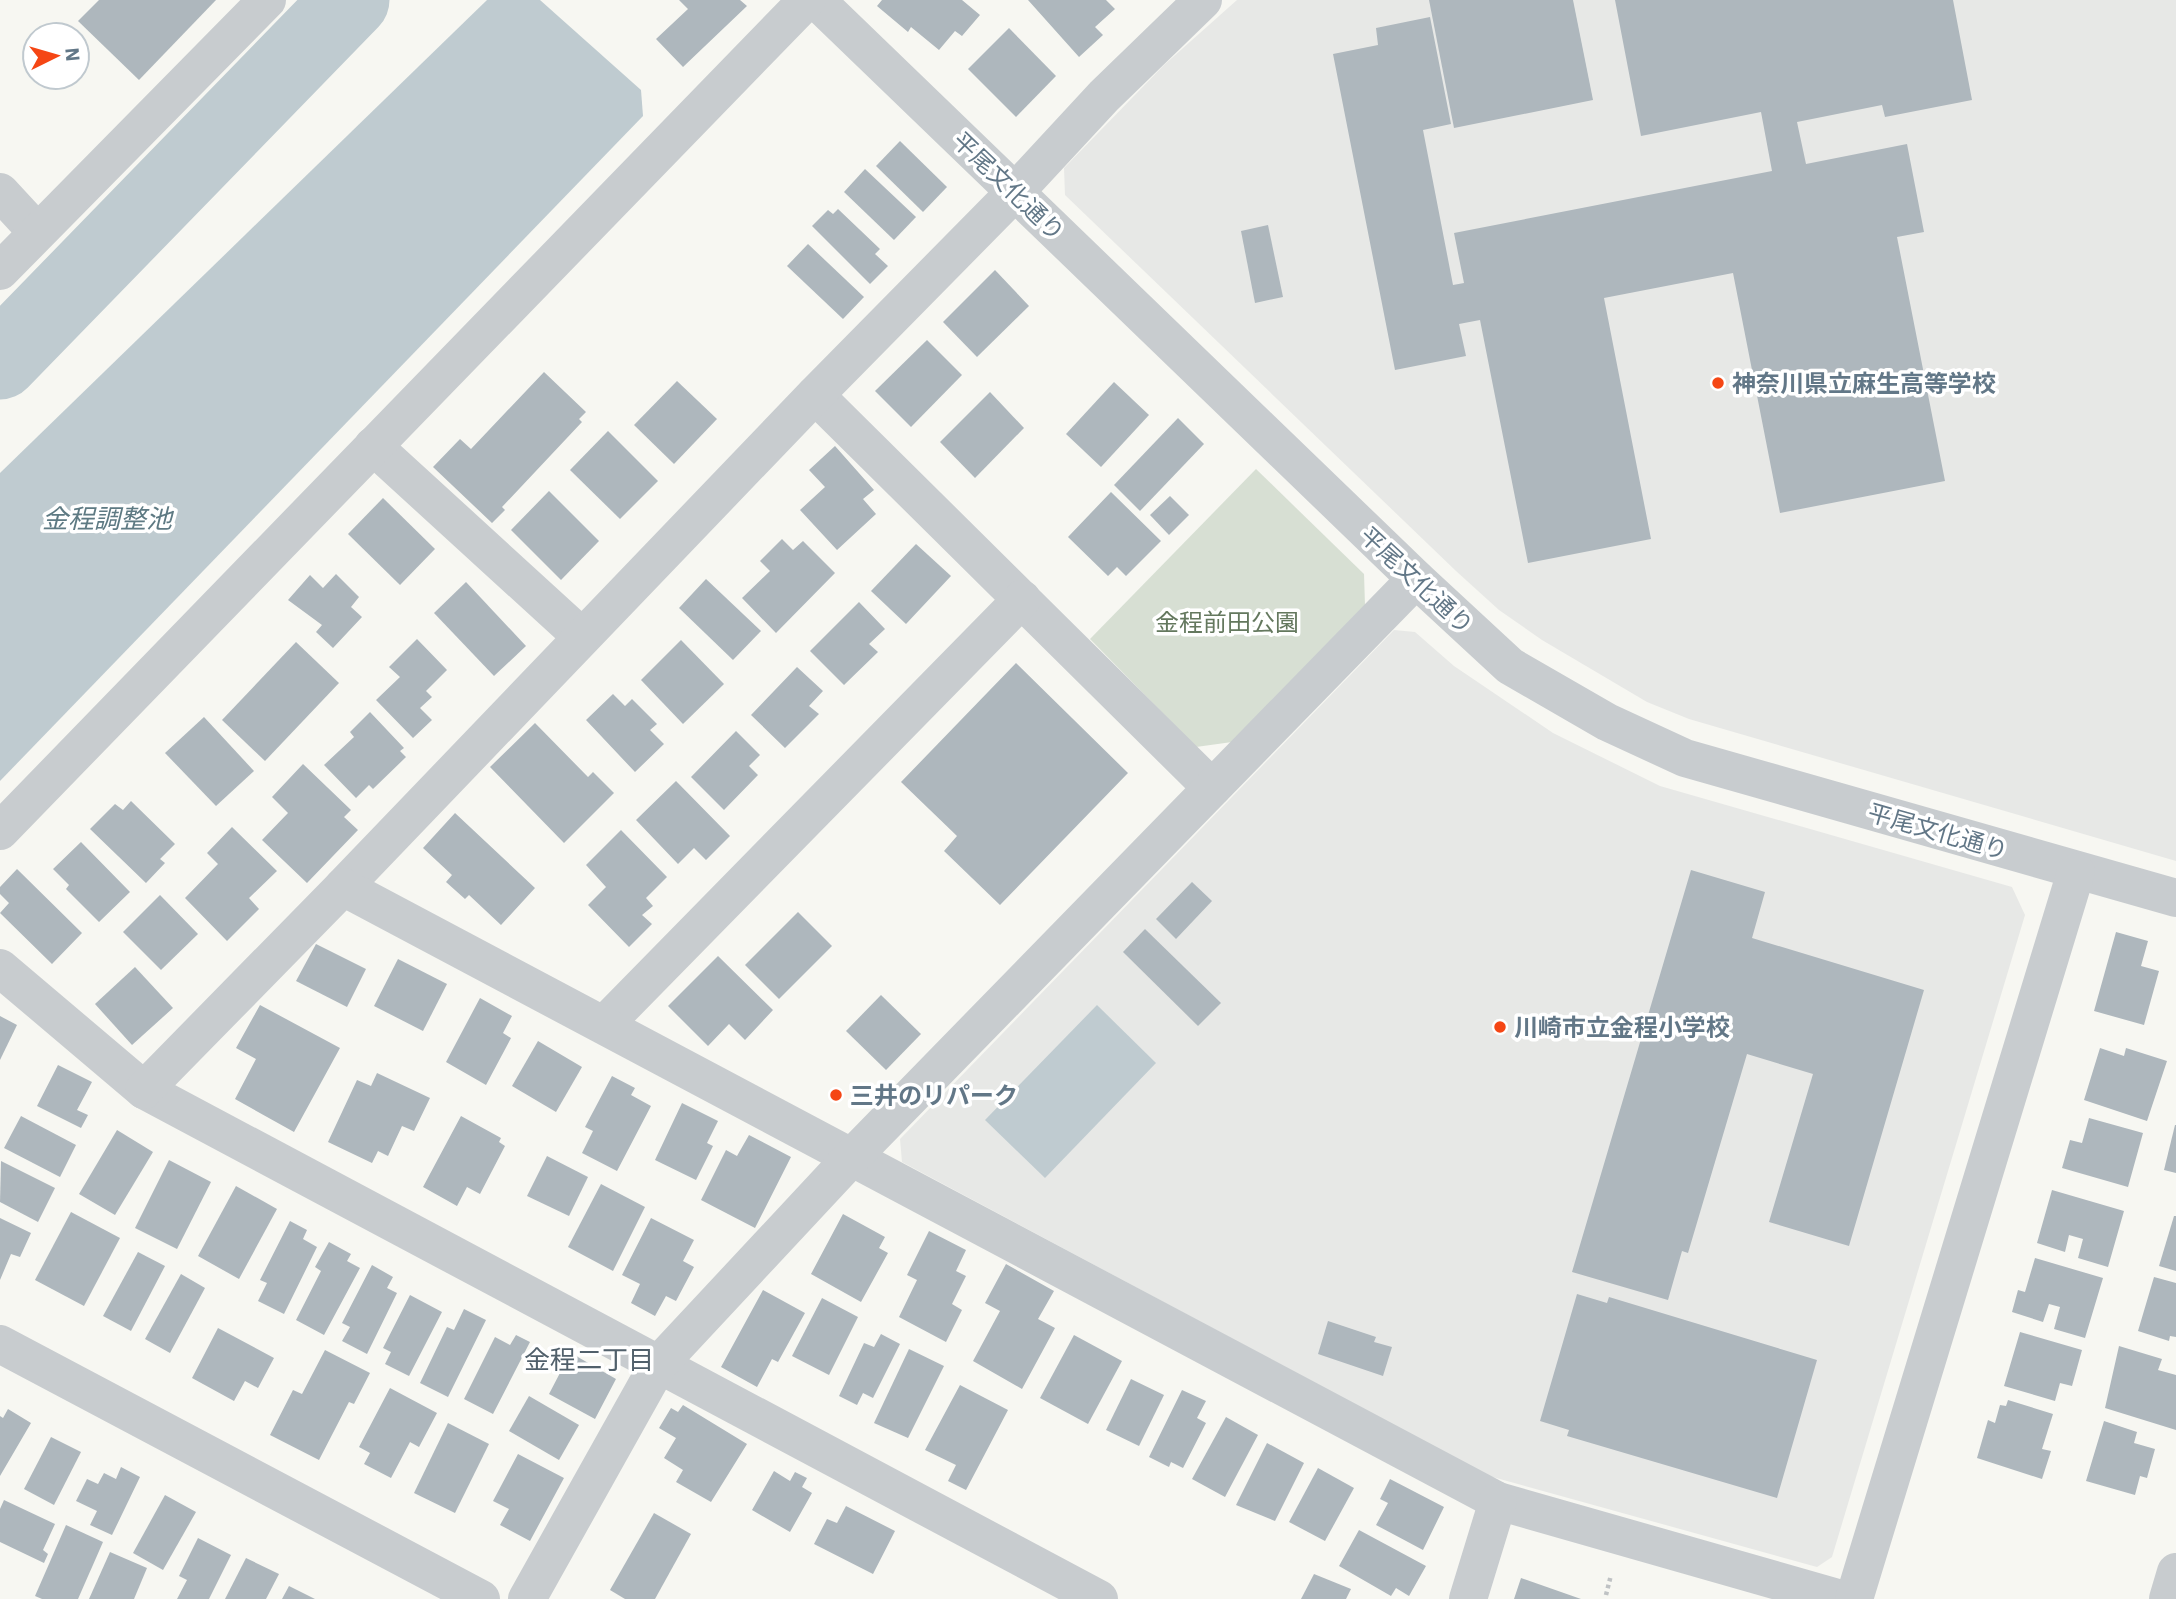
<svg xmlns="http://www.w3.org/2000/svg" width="2176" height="1599" font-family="'IBM Plex Sans','Noto Sans JP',sans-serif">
<rect width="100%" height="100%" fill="#f7f7f2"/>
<g fill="#e7e8e6">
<polygon points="1237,0 2176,0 2176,861 1689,719 1647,702 1542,640 1499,610 1456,571 1065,195 1064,168 1164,65"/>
<polygon points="1394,630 1415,632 1454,666 1553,733 1660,786 2012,887 2025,915 1832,1557 1817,1567 1489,1476 902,1162 900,1139"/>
</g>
<polygon fill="#d7dfd3" points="1256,469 1364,574 1365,605 1232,742 1196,747 1090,639"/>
<g fill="#bfcbd0">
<polygon points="487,0 540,0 641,90 643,116 0,781 0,473"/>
<polygon points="1097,1005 1156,1063 1045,1178 985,1120"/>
</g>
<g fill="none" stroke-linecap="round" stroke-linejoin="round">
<polyline stroke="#bfcbd0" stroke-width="77" points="0,361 351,0"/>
</g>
<g fill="#aeb7bd">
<polygon points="99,0 216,0 139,80 78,21"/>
<polygon points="679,0 740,0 747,6 683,67 656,39 688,9"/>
<polygon points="882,0 962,0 980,15 962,36 955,31 939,50 911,27 908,32 877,6"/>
<polygon points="1028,0 1106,0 1115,9 1095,27 1103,35 1079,57"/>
<polygon points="1429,0 1573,0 1593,100 1454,128"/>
<polygon points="1615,0 1953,0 1972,100 1885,117 1882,105 1797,122 1806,164 1907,144 1924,232 1897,237 1945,481 1780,513 1733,273 1604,298 1651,539 1528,563 1480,320 1459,324 1466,356 1395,370 1333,54 1378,45 1376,28 1430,17 1451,124 1423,130 1453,285 1464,283 1454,233 1772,171 1761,112 1641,136"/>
<polygon points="1009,28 1056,76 1016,117 968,69"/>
<polygon points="900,141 947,187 923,212 876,166"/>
<polygon points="865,169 916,217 894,240 844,192"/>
<polygon points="838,209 880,249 875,254 888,266 870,284 812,226 828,210 833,214"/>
<polygon points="1268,225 1283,297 1255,303 1241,231"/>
<polygon points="808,244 864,297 843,319 787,266"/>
<polygon points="995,270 1029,306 977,357 943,322"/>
<polygon points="927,340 962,375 911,427 875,391"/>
<polygon points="544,372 586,412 579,419 582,422 502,507 505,510 492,523 433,467 460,439 471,449"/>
<polygon points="677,381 717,419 674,464 634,425"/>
<polygon points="1114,382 1149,415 1101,467 1066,434"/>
<polygon points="990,392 1024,428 975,478 940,442"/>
<polygon points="1178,418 1204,444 1140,511 1114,485"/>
<polygon points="608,431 658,481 620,519 570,470"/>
<polygon points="835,446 874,490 863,499 876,514 837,550 800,510 825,487 809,470"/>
<polygon points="549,491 599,541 561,580 511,530"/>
<polygon points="1111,492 1161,541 1126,576 1117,567 1108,576 1068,537"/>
<polygon points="1170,496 1189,515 1169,535 1150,515"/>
<polygon points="383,498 435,549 400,585 348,534"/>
<polygon points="782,539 793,550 803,541 835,573 776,633 742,598 770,571 760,561"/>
<polygon points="916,544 951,576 906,624 871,591"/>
<polygon points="336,574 359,597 351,607 362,617 333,648 316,632 322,625 288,600 310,575 323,588"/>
<polygon points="706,579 761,631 733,660 679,608"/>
<polygon points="466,582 526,646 494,676 434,613"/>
<polygon points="859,602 885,629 869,644 878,652 844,685 810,651"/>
<polygon points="417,639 447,670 426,691 432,697 420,708 432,720 413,738 376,700 400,677 389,667"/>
<polygon points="681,640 724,684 683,724 641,680"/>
<polygon points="296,642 339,683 265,761 222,720"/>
<polygon points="1016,663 1128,773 1000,905 944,851 957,836 901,782"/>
<polygon points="797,667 823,691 809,706 819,714 785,748 751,715"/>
<polygon points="613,694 625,706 632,699 657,724 650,730 664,744 635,772 586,720"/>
<polygon points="370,712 404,748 400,751 406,757 373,789 369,785 356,798 324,765 354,737 350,732"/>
<polygon points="204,717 254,771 216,806 165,753"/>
<polygon points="535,723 588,777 593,772 614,793 564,843 490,767"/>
<polygon points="736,731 760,755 749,766 758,775 724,810 691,777"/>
<polygon points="303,764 351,810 344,817 358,830 307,883 262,840 288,813 272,797"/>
<polygon points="676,781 730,836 706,860 694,848 678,864 636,820"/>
<polygon points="131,801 175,844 160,859 165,863 146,883 90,829 115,804 123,810"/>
<polygon points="455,813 535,888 501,925 469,895 465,899 446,882 452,875 423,848"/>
<polygon points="232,827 277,871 249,898 259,909 227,941 185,898 218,864 207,853"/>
<polygon points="621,830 667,877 646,898 653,906 642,915 652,924 629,947 588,905 606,887 586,865"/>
<polygon points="81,842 130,892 99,922 66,889 69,885 53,869"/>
<polygon points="17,869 82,933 52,964 0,913 9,903 0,894 0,887"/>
<polygon points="1691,870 1765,892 1752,938 1924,990 1849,1246 1769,1222 1813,1074 1747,1054 1688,1253 1682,1251 1668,1300 1572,1272"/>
<polygon points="1192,882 1212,901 1176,939 1156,919"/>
<polygon points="160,895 198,934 161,970 123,932"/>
<polygon points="798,912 832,946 779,999 745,965"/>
<polygon points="1145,929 1221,1003 1198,1026 1123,952"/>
<polygon points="2116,932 2148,941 2141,966 2159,971 2144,1025 2094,1011"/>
<polygon points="316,944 366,969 347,1007 296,981"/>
<polygon points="718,956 773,1010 745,1040 729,1024 708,1046 668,1006"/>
<polygon points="398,959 447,984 423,1031 374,1006"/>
<polygon points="135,967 173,1008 132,1045 95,1004"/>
<polygon points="881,995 921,1034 886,1070 846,1031"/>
<polygon points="480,998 512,1016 503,1033 511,1038 486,1085 446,1062"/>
<polygon points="260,1005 340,1048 294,1132 235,1099 256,1059 236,1048"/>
<polygon points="0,1016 17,1025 0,1060"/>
<polygon points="538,1041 582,1067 556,1112 512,1086"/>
<polygon points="2100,1048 2124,1056 2126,1048 2167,1061 2147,1121 2084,1100"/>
<polygon points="58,1065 92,1082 77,1110 88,1115 81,1128 37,1106"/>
<polygon points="377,1073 430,1098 414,1131 402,1126 388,1156 378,1151 372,1163 328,1142 357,1080 371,1086"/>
<polygon points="612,1076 635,1088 631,1095 651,1106 617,1171 582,1153 593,1131 585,1127"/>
<polygon points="682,1103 718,1121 707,1143 713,1146 696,1180 655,1160"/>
<polygon points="21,1116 76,1145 60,1177 4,1148"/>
<polygon points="461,1116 501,1138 499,1142 505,1146 480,1194 467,1187 457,1206 423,1187"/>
<polygon points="2089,1118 2143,1133 2128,1187 2062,1168 2070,1140 2082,1143"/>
<polygon points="2175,1125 2176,1125 2176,1173 2164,1170"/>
<polygon points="117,1130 153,1152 115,1215 79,1194"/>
<polygon points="749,1135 791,1157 755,1228 701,1200 726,1150 737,1156"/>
<polygon points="547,1156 588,1177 569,1216 527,1196"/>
<polygon points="169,1160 211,1182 177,1249 135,1228"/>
<polygon points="1,1161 55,1188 38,1222 0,1202"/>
<polygon points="601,1184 645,1207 613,1271 568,1247"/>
<polygon points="236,1186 277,1209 239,1279 198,1256"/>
<polygon points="2052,1190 2124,1211 2108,1267 2078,1258 2083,1239 2069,1235 2065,1252 2037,1243"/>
<polygon points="71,1212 120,1238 84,1306 35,1280"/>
<polygon points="843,1214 885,1237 879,1248 888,1253 861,1302 811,1274"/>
<polygon points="2174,1216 2176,1216 2176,1271 2159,1266"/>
<polygon points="0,1218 31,1233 20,1257 11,1254 0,1280"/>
<polygon points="651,1218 694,1240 683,1261 694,1267 676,1301 666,1296 655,1316 631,1303 640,1284 622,1275"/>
<polygon points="290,1221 307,1230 303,1239 317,1247 284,1314 258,1301 267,1283 260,1280"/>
<polygon points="929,1231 966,1250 956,1271 966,1276 952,1304 962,1310 946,1342 899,1317 917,1280 907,1275"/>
<polygon points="329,1242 351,1254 347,1261 360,1268 324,1335 296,1320 321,1271 315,1267"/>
<polygon points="138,1252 165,1266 131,1331 103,1316"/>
<polygon points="2035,1258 2103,1278 2085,1338 2054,1329 2060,1307 2049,1304 2043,1322 2012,1312 2018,1290 2025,1292"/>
<polygon points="1006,1264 1054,1291 1038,1319 1055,1328 1022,1389 973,1361 1000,1311 985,1303"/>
<polygon points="372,1265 393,1277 387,1288 397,1293 367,1354 342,1341 350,1327 342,1323"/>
<polygon points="181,1274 205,1288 170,1353 145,1339"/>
<polygon points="2154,1277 2176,1283 2176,1337 2170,1336 2169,1341 2138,1331"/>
<polygon points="763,1290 805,1313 778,1362 772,1359 757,1387 721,1367"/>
<polygon points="1577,1294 1607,1303 1609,1297 1817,1360 1777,1498 1567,1436 1569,1430 1540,1421"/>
<polygon points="410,1295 442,1312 409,1376 385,1364 391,1352 383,1348"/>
<polygon points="822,1298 858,1317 829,1375 792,1356"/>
<polygon points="464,1309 486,1320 448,1397 420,1383 447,1327 454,1330"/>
<polygon points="1328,1321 1376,1337 1374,1342 1392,1347 1383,1376 1318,1354"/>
<polygon points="218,1328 274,1358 258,1388 245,1381 234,1401 192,1378"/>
<polygon points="2020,1332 2082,1350 2072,1386 2060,1383 2055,1401 2004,1386"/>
<polygon points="881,1334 900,1344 873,1398 863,1393 857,1405 839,1396 864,1343 874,1347"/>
<polygon points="516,1335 530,1342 493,1414 464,1399 495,1337 510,1345"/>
<polygon points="1074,1335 1122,1361 1088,1424 1040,1398"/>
<polygon points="2119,1346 2162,1359 2158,1370 2176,1375 2176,1430 2105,1408"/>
<polygon points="564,1349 616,1379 595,1419 549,1394 561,1371 554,1367"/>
<polygon points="909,1349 944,1366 908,1438 874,1423"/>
<polygon points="325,1350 370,1373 354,1404 349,1402 319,1460 270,1435 293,1390 302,1394"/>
<polygon points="1131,1379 1164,1395 1139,1446 1106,1430"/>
<polygon points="960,1385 1008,1410 966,1490 948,1481 956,1465 925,1450"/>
<polygon points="390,1388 437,1413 419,1447 410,1442 391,1478 364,1464 370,1453 359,1447"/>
<polygon points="1182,1390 1206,1401 1197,1418 1206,1423 1183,1468 1171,1462 1169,1467 1149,1457"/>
<polygon points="529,1396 579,1425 559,1460 509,1431"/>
<polygon points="2008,1400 2053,1414 2042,1449 2051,1451 2042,1479 1977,1458 1988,1420 1995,1423 2000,1405 2006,1406"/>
<polygon points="683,1405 747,1444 711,1502 676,1482 683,1470 664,1458 676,1438 659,1428 671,1408 678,1412"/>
<polygon points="8,1409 31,1423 0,1476 0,1416 3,1418"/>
<polygon points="1226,1417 1258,1435 1225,1497 1192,1479"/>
<polygon points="2104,1421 2137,1432 2134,1443 2155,1449 2147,1478 2140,1476 2135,1495 2086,1481"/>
<polygon points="448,1423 489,1444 455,1513 414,1493"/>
<polygon points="51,1437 81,1452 54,1505 24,1489"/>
<polygon points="1267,1443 1304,1463 1275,1521 1236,1505"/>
<polygon points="518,1454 564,1478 530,1541 500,1525 509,1509 493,1501"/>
<polygon points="121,1467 140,1477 112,1535 90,1525 97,1511 76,1501 87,1479 98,1484 104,1473 116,1479"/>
<polygon points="1318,1468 1354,1488 1325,1541 1289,1522"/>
<polygon points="774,1471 790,1481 795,1472 807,1478 802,1487 812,1493 790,1532 752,1510"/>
<polygon points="1390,1479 1444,1507 1423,1550 1376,1525 1388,1503 1380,1499"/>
<polygon points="165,1495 196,1512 163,1570 133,1553"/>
<polygon points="4,1500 55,1524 43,1550 48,1554 44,1563 0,1542 0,1509"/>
<polygon points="846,1506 895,1531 873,1574 814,1544 827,1519 837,1523"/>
<polygon points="654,1513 691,1534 655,1599 625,1599 610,1590"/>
<polygon points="66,1525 103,1542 78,1599 42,1599 35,1596"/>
<polygon points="1359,1530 1426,1566 1409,1596 1396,1588 1391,1596 1339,1566"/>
<polygon points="198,1538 231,1555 209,1599 177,1599 187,1580 179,1576"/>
<polygon points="110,1552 147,1568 134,1599 89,1599"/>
<polygon points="246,1558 279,1574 266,1599 225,1599"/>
<polygon points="1314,1574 1351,1589 1346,1599 1301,1599"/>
<polygon points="1521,1578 1581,1599 1514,1599"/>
<polygon points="289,1586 315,1599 282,1599"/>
</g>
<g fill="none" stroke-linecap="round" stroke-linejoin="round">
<polyline stroke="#bfc2c4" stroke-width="4.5" stroke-dasharray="3.5 3.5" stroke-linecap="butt" points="1606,1595 1611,1575"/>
<g stroke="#c8cccf" stroke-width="38">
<polyline points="816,0 1416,579 1510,666 1607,722 1685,758 2176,898"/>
<polyline points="0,192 37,232"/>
<polyline points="0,271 267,0"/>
<polyline points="815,395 1212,788"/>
<polyline points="373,446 582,637"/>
<polyline points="343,887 815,395 1015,192 1104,96 1203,0"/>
<polyline points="0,968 144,1090 1099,1599"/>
<polyline points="604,1025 1022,599"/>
<polyline points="144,1090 343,887 1498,1501 1841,1599"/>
<polyline points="527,1599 658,1365 852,1157 1416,579"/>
<polyline points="1468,1599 1498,1501"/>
<polyline points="1854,1599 2076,872"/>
<polyline points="2168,1599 2176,1572"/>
</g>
<g stroke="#c8cccf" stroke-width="38">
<polyline points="0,831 807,0"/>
<polyline points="0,1344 481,1599"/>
</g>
</g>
<g fill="#f54614" stroke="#fff" stroke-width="2.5">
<circle cx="1718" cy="383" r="7"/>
<circle cx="1500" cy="1027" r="7"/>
<circle cx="836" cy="1095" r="7"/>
</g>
<g text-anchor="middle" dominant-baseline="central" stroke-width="7" stroke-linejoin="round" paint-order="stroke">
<g font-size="24" fill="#627787" stroke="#fff">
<text transform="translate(1009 186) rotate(44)">平尾文化通り</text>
<text transform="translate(1417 580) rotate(43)">平尾文化通り</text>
<text transform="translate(1938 831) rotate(16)">平尾文化通り</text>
</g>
<g font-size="24" font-weight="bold" fill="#627787" stroke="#fff" text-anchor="start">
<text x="1732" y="383">神奈川県立麻生高等学校</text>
<text x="1514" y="1027">川崎市立金程小学校</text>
<text x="850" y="1095">三井のリパーク</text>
</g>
<g font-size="24" fill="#64785e" stroke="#fff">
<text x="1227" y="622">金程前田公園</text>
</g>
<g font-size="26" font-style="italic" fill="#5e7a83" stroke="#fff">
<text x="107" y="518">金程調整池</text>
</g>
<g font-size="26" fill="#51606b" stroke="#fff">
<text x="589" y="1359">金程二丁目</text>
</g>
</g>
<g transform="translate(56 56) rotate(85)"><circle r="33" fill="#ffffff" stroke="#c0c9cf" stroke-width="2"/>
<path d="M0-5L12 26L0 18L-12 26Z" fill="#f54614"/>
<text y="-10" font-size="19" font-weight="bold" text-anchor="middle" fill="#627787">N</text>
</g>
</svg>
